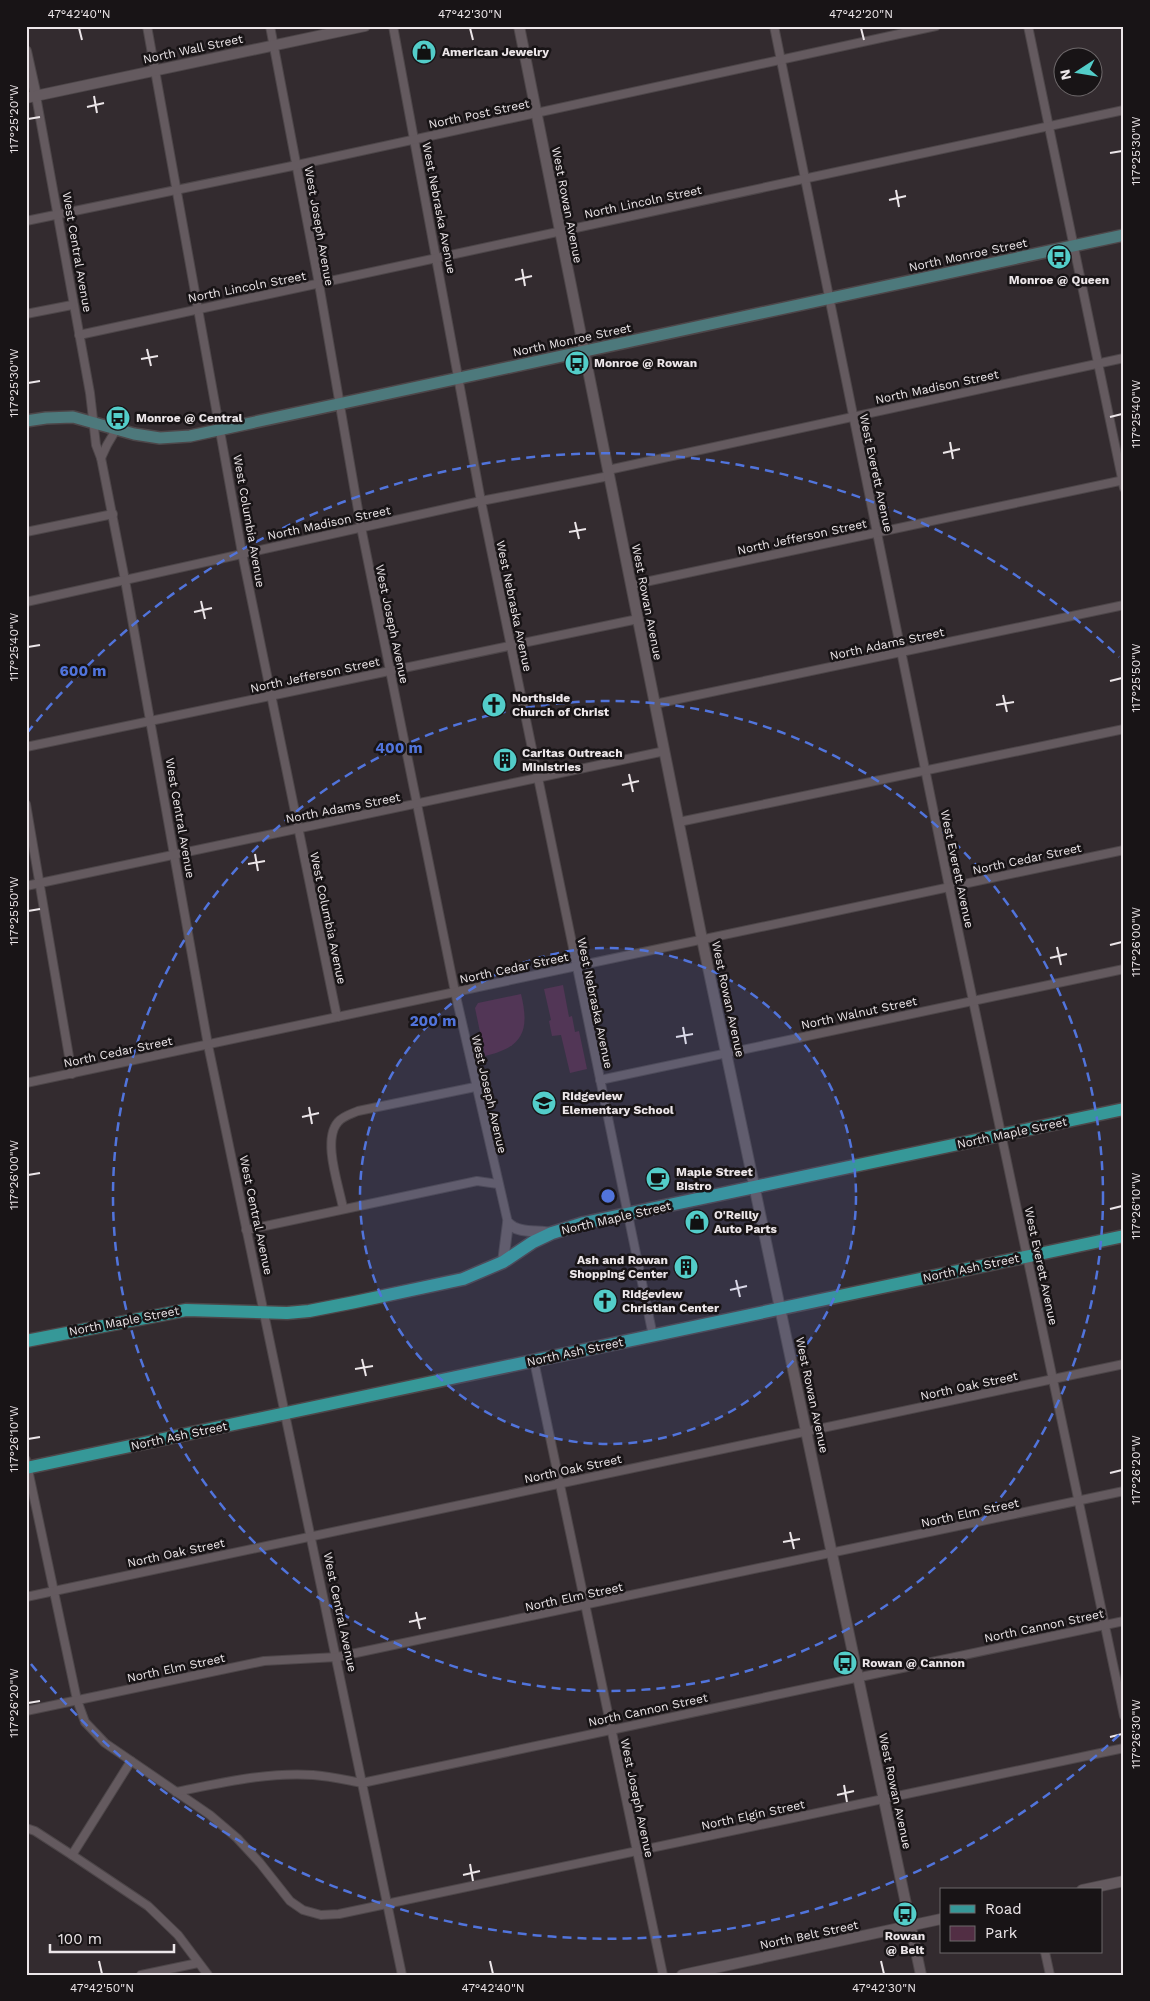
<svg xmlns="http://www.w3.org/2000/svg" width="1150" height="2001" font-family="'Work Sans',sans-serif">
<rect width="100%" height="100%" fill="#332b2f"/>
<g fill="#522e44">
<polygon points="563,985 569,1017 572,1016 575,1032 579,1031 587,1069 570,1073 561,1035 552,1036 549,1021 551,1020 544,989"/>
<path d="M521 994C530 1031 523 1047 485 1056L475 1008 478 1003Z"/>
</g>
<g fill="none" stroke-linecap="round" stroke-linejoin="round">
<defs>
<g id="minor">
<polyline points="147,26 242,553 337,1017"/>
<polyline points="270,26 319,284 361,527 455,992 508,1223"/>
<polyline points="393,26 481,501 653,1336"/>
<polyline points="774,26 949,887 1124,1716"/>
<polyline points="1028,26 1124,488"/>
<polyline points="36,96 90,393 96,445 101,458 125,580 208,1045 402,1975"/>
<polyline points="26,221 297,165 936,26"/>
<polyline points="26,314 72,305"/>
<polyline points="79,335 1124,110"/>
<polyline points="101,458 107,445 117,428"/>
<polyline points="608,470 1124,358"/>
<polyline points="26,532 113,514"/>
<polyline points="631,585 1124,480"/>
<polyline points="26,602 481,501 609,476"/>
<polyline points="655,704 1124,605"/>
<polyline points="26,747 638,619"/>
<polyline points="26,804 72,1074"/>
<polyline points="679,822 1124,729"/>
<polyline points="26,886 665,751"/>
<polyline points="600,1080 1124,969"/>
<polyline points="26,1083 1124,850"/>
<path d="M343 1208C339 1186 322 1140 338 1122 343 1116 351 1114 358 1111L475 1087"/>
<polyline points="246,1230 477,1181 498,1184"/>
<polyline points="534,1361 663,1975"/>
<polyline points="26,1460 77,1700 85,1722 105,1743 210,1815 237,1838 260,1863 290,1901 303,1910 321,1915 339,1914 1124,1748"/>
<polyline points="26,1597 1124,1364"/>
<polyline points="26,1711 264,1661 337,1657 1124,1491"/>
<path d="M176 1792C221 1783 266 1772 313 1775 329 1776 346 1780 362 1783L1124 1621"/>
<polyline points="26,1828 35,1831 72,1855 131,1761"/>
<polyline points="72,1855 148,1906 178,1935 208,1975"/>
<polyline points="1045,1952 1050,1975"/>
<polyline points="141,1975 198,1963"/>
</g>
<g id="tertiary">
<polyline points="519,26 702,939 921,1975"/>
<polyline points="26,51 36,96"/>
<polyline points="26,98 365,26"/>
<path d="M508 1223C519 1234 537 1230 552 1233"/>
<polyline points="503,1262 508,1223"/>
<polyline points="1082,1890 1124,1881"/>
<polyline points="682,1975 941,1919"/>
</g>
<polyline id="secondary" points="26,421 46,418 73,417 134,434 160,438 190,436 1124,235"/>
<g id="primary">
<polyline points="26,1341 186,1310 287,1313 309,1311 355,1302 463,1279 503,1262 533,1242 552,1233 584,1223 1124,1109"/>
<polyline points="26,1468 1124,1236"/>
</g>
</defs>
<use href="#minor" stroke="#4d4649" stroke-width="10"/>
<use href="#tertiary" stroke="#4d4649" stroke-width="12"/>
<use href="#secondary" stroke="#4d4649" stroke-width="14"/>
<use href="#primary" stroke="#4d4649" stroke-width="15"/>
<use href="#minor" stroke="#645a5f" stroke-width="8"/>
<use href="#tertiary" stroke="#645a5f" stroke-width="10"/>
<use href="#secondary" stroke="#4d797c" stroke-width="11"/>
<use href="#primary" stroke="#369898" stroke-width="12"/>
</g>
<path fill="none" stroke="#ece6e9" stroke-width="2" d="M79 28 82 40M470 28 473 40M861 28 864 40M94 96 97 113M87 107 104 103M28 119 40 117M1110 153 1122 151M896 190 899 207M889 200 906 196M522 269 525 286M515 280 532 276M147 349 151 366M141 359 158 356M28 383 40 381M1110 417 1122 414M950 442 953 459M943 453 960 449M575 522 579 539M569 532 586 529M201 601 205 619M194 612 212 608M28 647 40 645M1110 681 1122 678M1003 695 1007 712M996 705 1014 702M629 774 633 792M622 785 639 781M255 854 258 871M248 864 265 861M28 911 40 909M1110 945 1122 942M1057 947 1061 965M1050 958 1067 954M683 1027 686 1044M676 1037 693 1034M309 1107 312 1124M302 1117 319 1113M28 1175 40 1173M1110 1209 1122 1206M736 1280 740 1297M730 1290 747 1286M362 1359 366 1376M355 1369 373 1366M28 1439 40 1437M1110 1473 1122 1470M790 1532 794 1549M783 1542 800 1539M416 1612 420 1629M409 1622 426 1618M28 1703 40 1701M1110 1737 1122 1734M844 1785 847 1802M837 1795 854 1791M470 1864 473 1881M463 1875 480 1871M99 1961 102 1974M490 1961 493 1974M881 1961 884 1974"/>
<circle cx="608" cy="1196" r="248" fill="#5174dc" fill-opacity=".12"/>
<g fill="none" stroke="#5174dc" stroke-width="2.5" stroke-dasharray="9 6">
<circle cx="608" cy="1196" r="248"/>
<circle cx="608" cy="1196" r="495"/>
<path d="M1119 1735A743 743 0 0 1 27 1659M27 733A743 743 0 0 1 1119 657"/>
</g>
<defs>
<symbol id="shop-disc" viewBox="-11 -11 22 22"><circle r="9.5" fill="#53cdc9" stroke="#181416"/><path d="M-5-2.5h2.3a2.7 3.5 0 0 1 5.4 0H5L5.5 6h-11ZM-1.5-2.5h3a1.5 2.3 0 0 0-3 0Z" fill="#111"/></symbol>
<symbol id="bus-disc" viewBox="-11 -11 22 22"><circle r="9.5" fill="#53cdc9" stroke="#181416"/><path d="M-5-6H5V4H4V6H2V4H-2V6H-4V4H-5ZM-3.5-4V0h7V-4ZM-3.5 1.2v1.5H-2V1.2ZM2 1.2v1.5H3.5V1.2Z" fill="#111"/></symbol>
<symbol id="church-disc" viewBox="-11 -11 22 22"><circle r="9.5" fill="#53cdc9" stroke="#181416"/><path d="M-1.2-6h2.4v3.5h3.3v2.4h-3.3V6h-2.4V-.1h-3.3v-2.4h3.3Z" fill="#111"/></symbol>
<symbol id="building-disc" viewBox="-11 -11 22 22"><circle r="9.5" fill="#53cdc9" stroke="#181416"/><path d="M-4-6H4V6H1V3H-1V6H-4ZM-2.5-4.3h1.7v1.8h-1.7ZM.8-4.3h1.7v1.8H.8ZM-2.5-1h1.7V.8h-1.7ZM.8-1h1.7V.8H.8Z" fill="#111"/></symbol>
<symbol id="school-disc" viewBox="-11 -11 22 22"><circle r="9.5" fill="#53cdc9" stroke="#181416"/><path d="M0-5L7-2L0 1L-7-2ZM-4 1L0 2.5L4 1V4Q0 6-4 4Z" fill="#111"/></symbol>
<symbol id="cafe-disc" viewBox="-11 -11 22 22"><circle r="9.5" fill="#53cdc9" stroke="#181416"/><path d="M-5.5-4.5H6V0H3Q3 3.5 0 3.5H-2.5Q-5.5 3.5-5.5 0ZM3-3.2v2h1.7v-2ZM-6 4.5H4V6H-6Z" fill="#111"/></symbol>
</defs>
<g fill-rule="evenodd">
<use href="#shop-disc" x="410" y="38" width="28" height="28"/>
<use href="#bus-disc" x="1045" y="243" width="28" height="28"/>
<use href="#bus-disc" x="563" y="349" width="28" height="28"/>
<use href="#bus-disc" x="104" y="404" width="28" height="28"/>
<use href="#church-disc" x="480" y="691" width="28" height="28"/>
<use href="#building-disc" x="491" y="746" width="28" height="28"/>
<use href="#school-disc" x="530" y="1089" width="28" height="28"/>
<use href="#cafe-disc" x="644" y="1165" width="28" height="28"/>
<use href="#shop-disc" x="683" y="1208" width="28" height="28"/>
<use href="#building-disc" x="672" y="1253" width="28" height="28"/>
<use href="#church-disc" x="591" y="1287" width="28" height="28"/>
<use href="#bus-disc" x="831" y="1649" width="28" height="28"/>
<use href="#bus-disc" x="891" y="1900" width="28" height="28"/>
</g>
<g text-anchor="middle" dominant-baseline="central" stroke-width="5" stroke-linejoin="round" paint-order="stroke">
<g font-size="12" fill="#ece6e9" stroke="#181416">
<text transform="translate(193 49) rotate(-12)">North Wall Street</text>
<text transform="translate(479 114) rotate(-12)">North Post Street</text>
<text transform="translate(643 202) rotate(-12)">North Lincoln Street</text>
<text transform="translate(567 205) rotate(79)">West Rowan Avenue</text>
<text transform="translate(439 208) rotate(79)">West Nebraska Avenue</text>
<text transform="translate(319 226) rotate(80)">West Joseph Avenue</text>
<text transform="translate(77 252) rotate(80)">West Central Avenue</text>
<text transform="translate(968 255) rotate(-12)">North Monroe Street</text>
<text transform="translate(247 287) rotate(-11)">North Lincoln Street</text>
<text transform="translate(572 340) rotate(-12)">North Monroe Street</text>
<text transform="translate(937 387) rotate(-12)">North Madison Street</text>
<text transform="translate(876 473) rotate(78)">West Everett Avenue</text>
<text transform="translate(249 521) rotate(80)">West Columbia Avenue</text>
<text transform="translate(329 523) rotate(-12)">North Madison Street</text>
<text transform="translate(802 537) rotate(-12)">North Jefferson Street</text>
<text transform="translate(647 602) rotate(79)">West Rowan Avenue</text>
<text transform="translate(514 606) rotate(78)">West Nebraska Avenue</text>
<text transform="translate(392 624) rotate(78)">West Joseph Avenue</text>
<text transform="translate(887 644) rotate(-12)">North Adams Street</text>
<text transform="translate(315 675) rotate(-12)">North Jefferson Street</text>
<text transform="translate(343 808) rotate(-11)">North Adams Street</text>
<text transform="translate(180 818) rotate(80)">West Central Avenue</text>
<text transform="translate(1027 859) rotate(-12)">North Cedar Street</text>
<text transform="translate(957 869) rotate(78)">West Everett Avenue</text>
<text transform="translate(328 918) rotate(78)">West Columbia Avenue</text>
<text transform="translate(514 968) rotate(-12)">North Cedar Street</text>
<text transform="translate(728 999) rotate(78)">West Rowan Avenue</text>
<text transform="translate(595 1003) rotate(78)">West Nebraska Avenue</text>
<text transform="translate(859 1013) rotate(-12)">North Walnut Street</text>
<text transform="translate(118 1052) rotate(-12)">North Cedar Street</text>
<text transform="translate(489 1094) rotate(77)">West Joseph Avenue</text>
<text transform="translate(1012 1133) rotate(-12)">North Maple Street</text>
<text transform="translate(256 1215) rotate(78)">West Central Avenue</text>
<text transform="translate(616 1218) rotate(-13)">North Maple Street</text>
<text transform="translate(1041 1266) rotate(78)">West Everett Avenue</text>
<text transform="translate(971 1268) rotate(-12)">North Ash Street</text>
<text transform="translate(124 1321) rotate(-11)">North Maple Street</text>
<text transform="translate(575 1352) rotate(-12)">North Ash Street</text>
<text transform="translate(969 1386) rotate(-12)">North Oak Street</text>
<text transform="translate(812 1395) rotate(78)">West Rowan Avenue</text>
<text transform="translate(179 1436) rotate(-12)">North Ash Street</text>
<text transform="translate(573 1469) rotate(-12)">North Oak Street</text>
<text transform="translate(970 1513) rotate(-12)">North Elm Street</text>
<text transform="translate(176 1553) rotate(-12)">North Oak Street</text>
<text transform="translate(574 1597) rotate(-12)">North Elm Street</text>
<text transform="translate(340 1612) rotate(78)">West Central Avenue</text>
<text transform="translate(1044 1626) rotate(-12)">North Cannon Street</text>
<text transform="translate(176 1668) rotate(-12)">North Elm Street</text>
<text transform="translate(648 1710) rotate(-12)">North Cannon Street</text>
<text transform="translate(895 1791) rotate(78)">West Rowan Avenue</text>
<text transform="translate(637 1798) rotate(78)">West Joseph Avenue</text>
<text transform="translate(753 1815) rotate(-12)">North Elgin Street</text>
<text transform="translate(809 1935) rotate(-12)">North Belt Street</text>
</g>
<g font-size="12" font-weight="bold" fill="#ece6e9" stroke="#181416" text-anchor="start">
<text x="442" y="52">American Jewelry</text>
<text x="1059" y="280" text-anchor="middle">Monroe @ Queen</text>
<text x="594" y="363">Monroe @ Rowan</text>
<text x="136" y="418">Monroe @ Central</text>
<text x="512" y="698">Northside<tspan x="512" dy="14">Church of Christ</tspan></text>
<text x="522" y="753">Caritas Outreach<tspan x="522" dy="14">Ministries</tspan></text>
<text x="562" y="1096">Ridgeview<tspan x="562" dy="14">Elementary School</tspan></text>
<text x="676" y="1172">Maple Street<tspan x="676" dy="14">Bistro</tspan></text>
<text x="714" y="1215">O'Reilly<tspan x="714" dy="14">Auto Parts</tspan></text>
<text x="668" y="1260" text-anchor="end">Ash and Rowan<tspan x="668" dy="14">Shopping Center</tspan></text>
<text x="622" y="1294">Ridgeview<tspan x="622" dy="14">Christian Center</tspan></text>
<text x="862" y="1663">Rowan @ Cannon</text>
<text x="905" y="1936" text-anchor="middle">Rowan<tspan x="905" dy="14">@ Belt</tspan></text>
</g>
</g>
<circle cx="608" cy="1196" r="8" fill="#5174dc" stroke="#181416" stroke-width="2.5"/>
<g font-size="15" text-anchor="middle" font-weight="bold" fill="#5174dc" stroke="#181416" stroke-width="5" stroke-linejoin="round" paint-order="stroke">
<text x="83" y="676">600 m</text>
<text x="399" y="753">400 m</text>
<text x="433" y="1026">200 m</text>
</g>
<rect width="1150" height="2001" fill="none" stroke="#181416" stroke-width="55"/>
<rect x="940" y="1888" width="162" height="65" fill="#181416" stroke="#6d686a"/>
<rect x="950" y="1905" width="25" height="8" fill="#369898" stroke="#6d686a"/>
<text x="985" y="1914" font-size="15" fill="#ece6e9">Road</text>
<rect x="950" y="1926" width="25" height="15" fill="#522e44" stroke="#6d686a"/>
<text x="985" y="1938" font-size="15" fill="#ece6e9">Park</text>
<g transform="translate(1078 72) rotate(258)"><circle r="24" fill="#181416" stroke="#6d686a"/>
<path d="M0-4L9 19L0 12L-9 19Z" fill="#53cdc9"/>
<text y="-8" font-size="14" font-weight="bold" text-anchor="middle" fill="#ece6e9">N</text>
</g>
<path d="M50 1944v8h124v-8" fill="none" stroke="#ece6e9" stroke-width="2.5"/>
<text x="58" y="1944" font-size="15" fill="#ece6e9" stroke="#181416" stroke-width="4" paint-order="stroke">100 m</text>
<rect x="28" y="28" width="1094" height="1946" fill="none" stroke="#ece6e9" stroke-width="2"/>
<g font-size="12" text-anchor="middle" fill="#ece6e9">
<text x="79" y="18">47°42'40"N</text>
<text x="470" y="18">47°42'30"N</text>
<text x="861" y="18">47°42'20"N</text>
<text transform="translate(14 119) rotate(-90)" y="4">117°25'20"W</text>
<text transform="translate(1136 151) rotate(-90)" y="4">117°25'30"W</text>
<text transform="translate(14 383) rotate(-90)" y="4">117°25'30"W</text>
<text transform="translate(1136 414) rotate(-90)" y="4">117°25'40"W</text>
<text transform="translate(14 647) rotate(-90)" y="4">117°25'40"W</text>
<text transform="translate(1136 678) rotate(-90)" y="4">117°25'50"W</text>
<text transform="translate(14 911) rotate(-90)" y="4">117°25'50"W</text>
<text transform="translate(1136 942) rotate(-90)" y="4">117°26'00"W</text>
<text transform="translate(14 1175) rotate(-90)" y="4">117°26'00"W</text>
<text transform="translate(1136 1206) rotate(-90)" y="4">117°26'10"W</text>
<text transform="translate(14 1439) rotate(-90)" y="4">117°26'10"W</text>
<text transform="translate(1136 1470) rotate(-90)" y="4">117°26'20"W</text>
<text transform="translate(14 1703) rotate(-90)" y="4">117°26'20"W</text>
<text transform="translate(1136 1734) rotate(-90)" y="4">117°26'30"W</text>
<text x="102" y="1992">47°42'50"N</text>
<text x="493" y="1992">47°42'40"N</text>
<text x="884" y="1992">47°42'30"N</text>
</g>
</svg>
